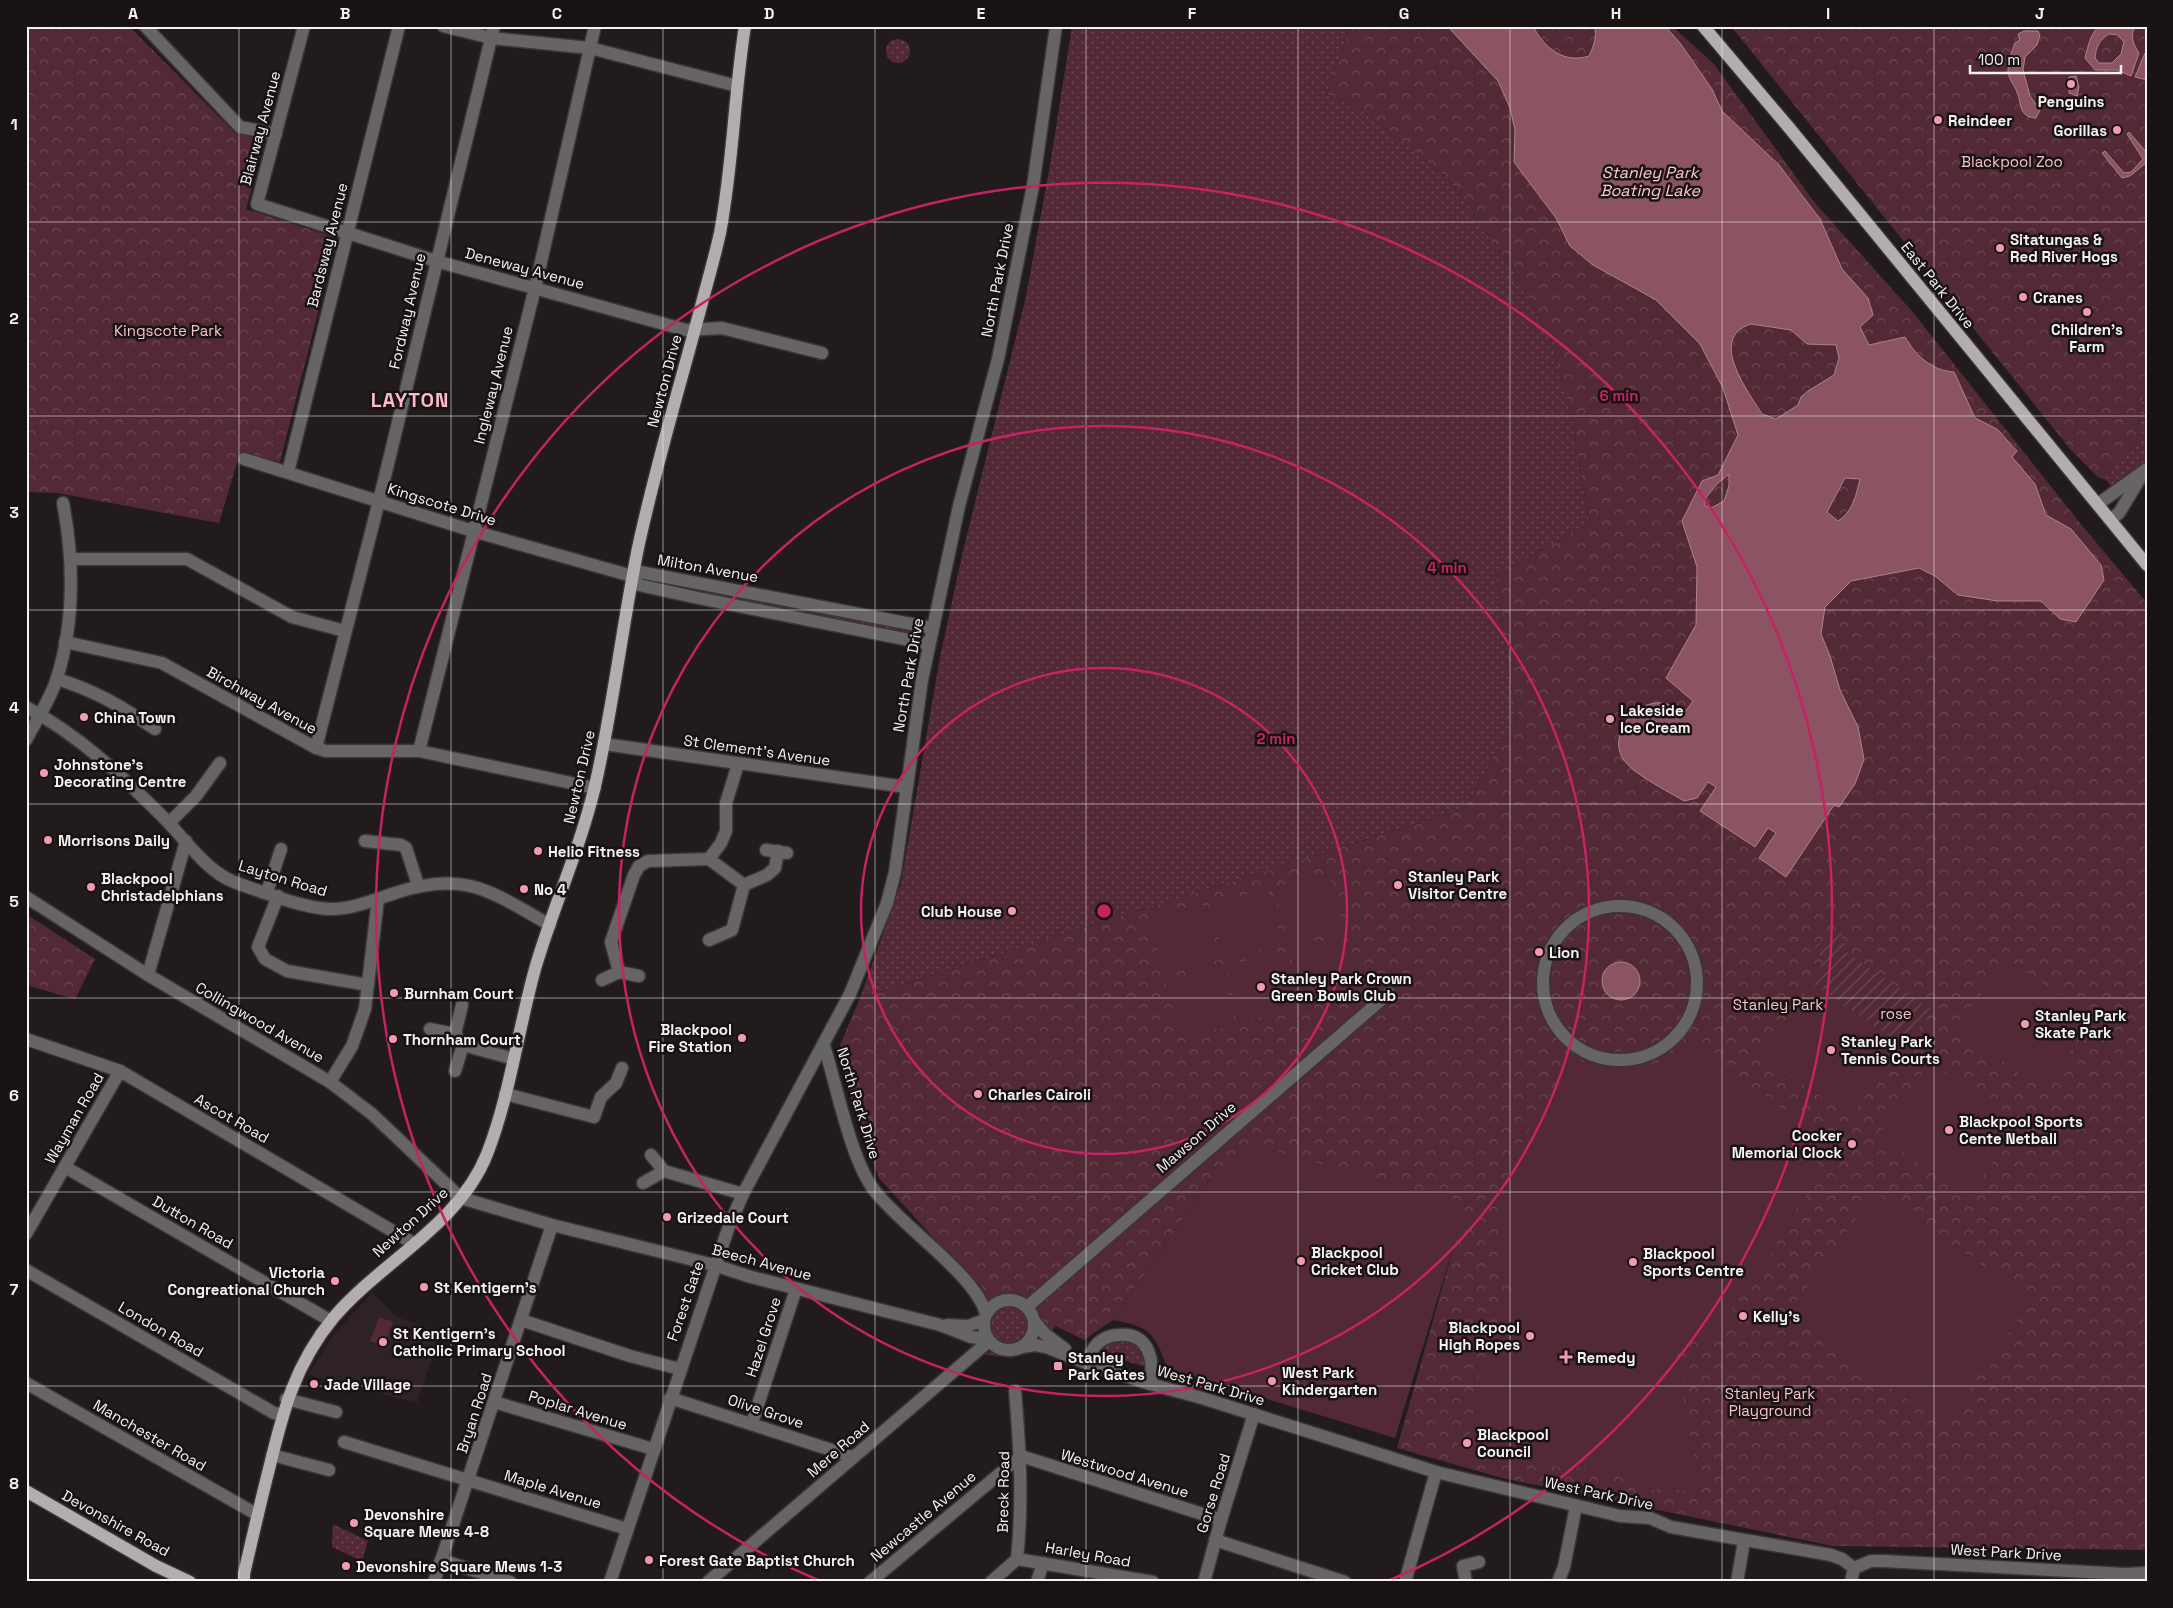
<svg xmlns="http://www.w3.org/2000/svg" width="2173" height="1608" font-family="'Space Grotesk',sans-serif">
<defs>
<pattern id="grass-dots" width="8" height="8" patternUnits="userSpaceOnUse" patternTransform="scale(1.25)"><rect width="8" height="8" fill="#522935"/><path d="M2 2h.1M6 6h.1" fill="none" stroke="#6c4853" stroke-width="1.8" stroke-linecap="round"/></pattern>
<pattern id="forest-crowns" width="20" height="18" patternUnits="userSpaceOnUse" patternTransform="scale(1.25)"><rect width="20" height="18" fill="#522935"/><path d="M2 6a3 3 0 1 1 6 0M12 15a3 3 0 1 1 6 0" fill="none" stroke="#6c4853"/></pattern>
<pattern id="garden-furrows" width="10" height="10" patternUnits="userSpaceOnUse" patternTransform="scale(1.25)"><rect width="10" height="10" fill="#522935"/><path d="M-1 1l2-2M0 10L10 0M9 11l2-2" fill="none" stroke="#6c4853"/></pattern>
</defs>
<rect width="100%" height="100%" fill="#211b1c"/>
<polygon fill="#2e2225" points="372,1293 397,1317 441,1332 417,1403 308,1375 334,1334"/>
<g fill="url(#grass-dots)">
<polygon points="1072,26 1350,26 1327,94 1360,109 1447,177 1514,271 1552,343 1573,424 1589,524 1496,576 1508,674 1518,714 1464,809 860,998 901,883 940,657 963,551 1026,296 1050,165"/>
<circle cx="898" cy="51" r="12"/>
<path d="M2147 391V469L2115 491 2106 480 2098 477C2112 470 2136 454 2138 436 2140 416 2135 409 2147 391Z"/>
<polygon points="648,573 923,626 919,642 645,588"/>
<circle cx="1010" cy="1326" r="21"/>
<path d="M1124 1339C1139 1345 1145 1351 1146 1367L1099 1353 1106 1344Z"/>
<polygon points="1031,1349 1038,1351 1011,1358 982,1354 995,1351 1012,1354"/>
<polygon points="333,1524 368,1541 362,1561 332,1547"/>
</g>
<g fill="url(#forest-crowns)">
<polygon points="26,26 129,26 235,133 265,140 246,209 337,238 280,462 240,453 219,523 57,493 26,492"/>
<polygon points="1350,26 1672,26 1714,64 1815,203 1911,310 2084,528 2147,603 2147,1550 1833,1546 1502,1478 1397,1448 1466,1203 1213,1175 1113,1320 1084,1340 1056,1326 1050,1333 1025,1299 1012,1298 987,1305 981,1286 971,1279 879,1178 850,1096 840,1045 860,998 1464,809 1518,714 1508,674 1496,576 1589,524 1573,424 1552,343 1514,271 1447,177 1360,109 1327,94"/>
<path d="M1731 26H2147V391C2135 409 2140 416 2138 436 2136 454 2112 470 2098 477L2070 449Z"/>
<polygon points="26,914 95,959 75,999 26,985"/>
</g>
<polygon fill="url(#garden-furrows)" points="1841,933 1846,952 1929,1008 1929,1014 1907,1045 1901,1045 1812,983 1825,959 1813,950 1818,944"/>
<g fill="#522935">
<polygon points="1329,874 1344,929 1289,944 1274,888"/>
<polygon points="1268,889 1282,945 1225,959 1210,904"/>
<polygon points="1206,905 1219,960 1165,975 1149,919"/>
<polygon points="1345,936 1359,993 1304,1007 1289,951"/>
<polygon points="1283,951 1297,1008 1239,1022 1226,966"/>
<polygon points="2006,958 2093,1018 2043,1090 1956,1029"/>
<polygon points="1222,967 1235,1025 1181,1038 1165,980"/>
<polygon points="1812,983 1901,1045 1851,1117 1762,1055"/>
<path d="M1687 1042 1815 1131 1820 1177 1775 1238 1774 1249 1708 1344 1688 1338 1680 1344 1676 1357 1685 1377 1681 1388 1701 1494 1665 1487 1654 1490 1643 1483 1565 1464 1563 1468 1506 1456 1496 1471 1486 1466 1462 1462 1465 1450 1457 1446 1459 1438 1468 1440 1477 1412 1469 1409 1506 1294 1503 1289 1520 1293 1522 1290 1501 1275C1500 1258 1498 1241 1499 1224 1501 1160 1541 1111 1575 1059 1604 1070 1633 1077 1662 1061 1671 1056 1679 1048 1687 1042Z"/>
<polygon points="1931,1063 2019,1125 1967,1198 1879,1135"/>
<path d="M1247 1144 1467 1203 1395 1438 1168 1369C1154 1334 1152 1327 1113 1320L1213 1175Z"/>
<polygon points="1875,1192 2032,1299 1944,1425 1787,1315"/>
<polygon points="379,1317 393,1322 384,1346 370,1341"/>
</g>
<g fill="#8c5363" stroke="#ac838e" fill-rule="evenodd">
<path d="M1459 26H1533C1544 48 1564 64 1589 56 1593 48 1598 35 1594 26H1665L1680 43 1712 89 1722 111 1779 165 1820 219 1842 269 1868 298 1873 315 1860 327 1869 345 1905 337C1915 355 1932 371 1954 372L1975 418 1997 429 2017 451 2012 457 2035 484 2046 515 2071 529 2101 565 2104 580 2076 622 2060 619 2041 601H1998L1958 595 1935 576 1919 568 1851 581 1825 607 1821 634 1830 656 1840 690 1858 727 1864 759 1855 784 1839 807 1834 805 1786 877 1759 858 1776 833 1768 828 1755 847 1700 811 1716 787 1708 782 1697 798 1684 801C1668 791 1630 773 1622 757 1610 735 1632 705 1656 703 1667 702 1675 707 1685 712L1693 701 1666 678 1696 625 1697 567 1682 521 1702 481 1718 475 1738 435 1723 388 1700 344 1656 300 1593 265 1570 246 1556 218 1514 162 1515 130 1510 108 1498 81 1450 29ZM1751 324 1791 330 1807 344 1836 345 1839 358 1834 375 1808 391 1801 397 1798 405 1776 419 1762 414C1748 391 1707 338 1751 324ZM1729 474V486L1724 501 1711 508 1705 506 1704 500 1718 483ZM1845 478 1860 479C1856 495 1853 512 1838 521L1827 512Z"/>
<path d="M2099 26H2135C2130 36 2133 44 2139 53L2131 76 2117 70H2095L2085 58C2088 46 2090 35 2099 26ZM2109 34 2118 35 2124 42 2121 54 2112 63H2099L2095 58C2096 47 2099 40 2109 34Z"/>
<path d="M2024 31H2038L2040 35 2037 45 2025 57 2023 70 2030 96 2040 110 2036 118C2018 117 2022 104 2017 92 2014 84 2008 79 2008 70 2008 61 2012 51 2015 43L2020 40 2018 34Z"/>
<polygon points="2145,53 2147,54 2147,80 2135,77"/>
<polygon points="2076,76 2079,87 2077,96 2069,93 2069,77"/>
<polygon points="2129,132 2147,153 2147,162 2130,176 2122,178 2102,153 2105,151 2124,173 2131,172 2143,159 2127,134"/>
<circle cx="1621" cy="981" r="19"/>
</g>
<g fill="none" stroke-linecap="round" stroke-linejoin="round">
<defs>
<g id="minor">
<polyline points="145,26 240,127 276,134"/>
<polyline points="304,26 257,204 436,261 686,330 722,328 822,353"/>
<polyline points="443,26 491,38 590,48 737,86"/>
<polyline points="244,459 473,531 632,576"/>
<polyline points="288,472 399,26"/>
<polyline points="2098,504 2147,469"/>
<polyline points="2111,519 2119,513 2142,475"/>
<polyline points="72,559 187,559 292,617 345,631"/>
<polyline points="632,576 639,585 698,598 929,644"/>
<polyline points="632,576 640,572 932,628"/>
<polyline points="65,642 162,663 316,748 326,751 419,751 595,788"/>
<path d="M57 679C96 691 121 706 155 729"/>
<path d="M26 707C79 735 123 777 164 818 185 839 206 871 234 882 259 891 303 908 329 909 350 910 374 900 395 893 465 870 490 891 550 925"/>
<path d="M26 740C36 720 51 699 57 678 75 620 74 561 63 503"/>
<polyline points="604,744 906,787"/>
<polyline points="316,748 379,501 494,26"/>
<polyline points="419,751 535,288 595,26"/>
<polyline points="169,823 196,796 220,763"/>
<polyline points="365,841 401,845 406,848 418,885"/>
<polyline points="766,850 787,853"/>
<polyline points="744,885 767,875 775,868 778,851"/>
<polyline points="267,892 281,849"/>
<polyline points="278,896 258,947 265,959 287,971 368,985"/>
<polyline points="26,897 148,975 330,1082 372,1114 461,1198 552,1225 714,1265 751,1277 940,1325 971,1337 987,1339"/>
<circle cx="1620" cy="983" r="77"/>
<polyline points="709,940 732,930 744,885 709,859"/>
<polyline points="619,972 611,942 634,875 639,866 648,861 709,859 721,843 726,831 726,803 738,764"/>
<polyline points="148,975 186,841"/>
<polyline points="602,980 619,972 639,976"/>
<polyline points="430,1029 455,1034 463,1045 514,1059"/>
<polyline points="455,1034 462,1005"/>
<polyline points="26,1039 120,1071 413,1243"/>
<path d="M824 1046C837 1086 850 1158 874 1190 901 1226 976 1275 986 1314"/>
<polyline points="455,1071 463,1045"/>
<polyline points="330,1082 352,1046 365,1009 378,899"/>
<polyline points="505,1094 594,1117 601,1097 616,1083 622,1068"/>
<polyline points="651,1155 664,1171 743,1194"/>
<polyline points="65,1167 331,1321"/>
<polyline points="643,1183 664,1171"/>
<polyline points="26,1234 120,1071"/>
<polyline points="26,1270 274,1413 281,1414"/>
<circle cx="1009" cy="1325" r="25"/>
<polyline points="1027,1307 1389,993"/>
<polyline points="521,1320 630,1356 680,1369"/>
<polyline points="1034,1321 1045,1334 1065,1349"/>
<polyline points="947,1325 968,1326 984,1320"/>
<polyline points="1022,1347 1035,1345 1046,1347 1086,1363 1150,1384 1202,1398 1436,1472 1620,1516 1650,1518 1671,1527 1831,1555 1842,1559 1854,1568"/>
<path d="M1086 1363C1089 1357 1092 1349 1098 1343 1104 1338 1111 1335 1119 1335 1149 1332 1155 1361 1150 1384"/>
<polyline points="26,1383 258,1515"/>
<polyline points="670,1398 847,1455 851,1459"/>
<polyline points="286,1399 336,1412"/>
<polyline points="494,1402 653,1449"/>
<polyline points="752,1423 796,1289"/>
<polyline points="344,1442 627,1529"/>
<polyline points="272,1455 329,1470"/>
<polyline points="1021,1456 1221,1520"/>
<polyline points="1215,1540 1345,1582"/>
<polyline points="1017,1559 1153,1582"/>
<polyline points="441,1560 510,1582"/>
<polyline points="1854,1568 1871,1561 1883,1561 2125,1574 2147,1573"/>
<polyline points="434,1582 552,1225"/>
<polyline points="610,1582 729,1226 743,1194 850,994 887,903 895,872 922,680 959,506 998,359 1033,186 1056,26"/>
<polyline points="708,1582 989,1341"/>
<polyline points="870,1582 1021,1456"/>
<path d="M991 1582 1017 1559C1023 1502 1020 1448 1015 1391"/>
<polyline points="1037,1582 1043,1563"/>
<polyline points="1204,1582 1221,1520 1254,1414"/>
<polyline points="1405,1582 1436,1472"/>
<polyline points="1466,1582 1463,1566 1479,1562"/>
<polyline points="1558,1582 1564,1567 1576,1506"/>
<polyline points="1737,1582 1744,1541"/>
<polyline points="1851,1582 1854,1568"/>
</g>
<g id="major">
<polyline points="1703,26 1791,130 2147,565"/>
<polyline points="26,1491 156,1566 190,1582"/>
<path d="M244 1582V1574C252 1539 260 1504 269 1469 283 1411 295 1364 334 1317 381 1262 459 1225 487 1154 510 1095 518 1030 535 969 553 907 580 849 595 786 613 708 622 627 638 548 655 469 678 392 699 314 706 287 714 260 720 233 733 165 734 95 745 26"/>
</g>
</defs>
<use href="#minor" stroke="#3b3536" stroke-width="15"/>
<use href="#major" stroke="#3b3536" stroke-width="15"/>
<use href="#minor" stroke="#676465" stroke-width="12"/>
<use href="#major" stroke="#b4adae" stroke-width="12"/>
</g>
<path fill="none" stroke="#f6f2f2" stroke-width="1" stroke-opacity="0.55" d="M239 26V1582M451 26V1582M663 26V1582M875 26V1582M1086 26V1582M1298 26V1582M1510 26V1582M1722 26V1582M1934 26V1582M26 222H2147M26 416H2147M26 610H2147M26 804H2147M26 998H2147M26 1192H2147M26 1386H2147"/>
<g fill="none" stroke="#c52363" stroke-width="2.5">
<circle cx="1104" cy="911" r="243"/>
<circle cx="1104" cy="911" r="485"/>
<path d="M820 1581A728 728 0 1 1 1388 1581"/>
</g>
<g fill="#f19ab1" stroke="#181213" stroke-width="2">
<circle cx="2071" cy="84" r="5"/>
<circle cx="1938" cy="120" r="5"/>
<circle cx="2117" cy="130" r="5"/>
<circle cx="2000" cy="248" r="5"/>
<circle cx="2023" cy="297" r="5"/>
<circle cx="2087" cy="312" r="5"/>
<circle cx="84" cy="717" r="5"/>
<circle cx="1610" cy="719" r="5"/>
<circle cx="44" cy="773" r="5"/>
<circle cx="48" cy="840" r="5"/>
<circle cx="538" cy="851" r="5"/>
<circle cx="1398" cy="885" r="5"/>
<circle cx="91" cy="887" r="5"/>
<circle cx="524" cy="889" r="5"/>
<circle cx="1012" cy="911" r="5"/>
<circle cx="1539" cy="952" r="5"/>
<circle cx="1261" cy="987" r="5"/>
<circle cx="394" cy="993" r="5"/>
<circle cx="2025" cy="1024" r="5"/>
<circle cx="742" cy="1038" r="5"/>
<circle cx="393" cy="1039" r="5"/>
<circle cx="1831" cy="1050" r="5"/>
<circle cx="978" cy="1094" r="5"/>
<circle cx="1949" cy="1130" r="5"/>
<circle cx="1852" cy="1144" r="5"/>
<circle cx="667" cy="1217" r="5"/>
<circle cx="1301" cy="1261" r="5"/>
<circle cx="1633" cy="1262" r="5"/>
<circle cx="335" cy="1281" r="5"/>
<circle cx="424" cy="1287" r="5"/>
<circle cx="1743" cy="1316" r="5"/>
<circle cx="1530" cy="1336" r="5"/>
<circle cx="383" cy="1342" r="5"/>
<path d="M1563.5 1349.5h5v5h5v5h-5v5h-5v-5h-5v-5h5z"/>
<rect x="1053" y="1361" width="10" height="10" rx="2.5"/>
<circle cx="1272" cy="1381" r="5"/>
<circle cx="314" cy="1384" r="5"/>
<circle cx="1467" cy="1443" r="5"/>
<circle cx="354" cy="1523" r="5"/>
<circle cx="649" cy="1560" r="5"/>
<circle cx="346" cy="1566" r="5"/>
</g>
<g text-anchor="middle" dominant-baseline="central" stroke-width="5" stroke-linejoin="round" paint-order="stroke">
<g font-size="15" font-weight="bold" fill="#f6f2f2" stroke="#181213" text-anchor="start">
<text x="2071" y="101" text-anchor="middle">Penguins</text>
<text x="1948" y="120">Reindeer</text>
<text x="2107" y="130" text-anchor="end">Gorillas</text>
<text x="2010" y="239">Sitatungas &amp;<tspan x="2010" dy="17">Red River Hogs</tspan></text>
<text x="2033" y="297">Cranes</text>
<text x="2087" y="329" text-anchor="middle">Children's<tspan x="2087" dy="17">Farm</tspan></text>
<text x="1620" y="710">Lakeside<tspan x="1620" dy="17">Ice Cream</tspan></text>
<text x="94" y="717">China Town</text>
<text x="54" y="764">Johnstone's<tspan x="54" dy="17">Decorating Centre</tspan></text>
<text x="58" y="840">Morrisons Daily</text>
<text x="548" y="851">Helio Fitness</text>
<text x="1408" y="876">Stanley Park<tspan x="1408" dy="17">Visitor Centre</tspan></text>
<text x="101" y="878">Blackpool<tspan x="101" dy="17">Christadelphians</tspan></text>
<text x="534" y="889">No 4</text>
<text x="1002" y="911" text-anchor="end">Club House</text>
<text x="1549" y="952">Lion</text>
<text x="1271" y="978">Stanley Park Crown<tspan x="1271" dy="17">Green Bowls Club</tspan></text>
<text x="404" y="993">Burnham Court</text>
<text x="2035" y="1015">Stanley Park<tspan x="2035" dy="17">Skate Park</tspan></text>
<text x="732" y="1029" text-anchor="end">Blackpool<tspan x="732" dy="17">Fire Station</tspan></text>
<text x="403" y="1039">Thornham Court</text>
<text x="1841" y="1041">Stanley Park<tspan x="1841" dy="17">Tennis Courts</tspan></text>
<text x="988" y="1094">Charles Cairoli</text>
<text x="1959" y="1121">Blackpool Sports<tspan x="1959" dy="17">Cente Netball</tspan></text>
<text x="1842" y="1135" text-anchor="end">Cocker<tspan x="1842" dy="17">Memorial Clock</tspan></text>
<text x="677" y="1217">Grizedale Court</text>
<text x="1311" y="1252">Blackpool<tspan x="1311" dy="17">Cricket Club</tspan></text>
<text x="1643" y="1253">Blackpool<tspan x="1643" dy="17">Sports Centre</tspan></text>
<text x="325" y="1272" text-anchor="end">Victoria<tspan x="325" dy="17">Congreational Church</tspan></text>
<text x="434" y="1287">St Kentigern's</text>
<text x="1753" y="1316">Kelly's</text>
<text x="1520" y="1327" text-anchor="end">Blackpool<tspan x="1520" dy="17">High Ropes</tspan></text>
<text x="393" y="1333">St Kentigern's<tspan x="393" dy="17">Catholic Primary School</tspan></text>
<text x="1068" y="1357">Stanley<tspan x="1068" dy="17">Park Gates</tspan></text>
<text x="1577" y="1357">Remedy</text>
<text x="1282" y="1372">West Park<tspan x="1282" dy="17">Kindergarten</tspan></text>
<text x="324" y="1384">Jade Village</text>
<text x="1477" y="1434">Blackpool<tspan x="1477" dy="17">Council</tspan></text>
<text x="364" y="1514">Devonshire<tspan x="364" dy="17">Square Mews 4-8</tspan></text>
<text x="659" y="1560">Forest Gate Baptist Church</text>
<text x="356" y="1566">Devonshire Square Mews 1-3</text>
</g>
<g font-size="15" fill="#f6f2f2" stroke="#181213">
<text transform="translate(260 128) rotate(-75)">Blairway Avenue</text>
<text transform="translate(327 245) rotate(-76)">Bardsway Avenue</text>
<text transform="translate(525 268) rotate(15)">Deneway Avenue</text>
<text transform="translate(997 280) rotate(-79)">North Park Drive</text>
<text transform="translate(1938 285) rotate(51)">East Park Drive</text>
<text transform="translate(407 311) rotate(-77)">Fordway Avenue</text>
<text transform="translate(664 381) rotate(-75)">Newton Drive</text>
<text transform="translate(493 385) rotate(-76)">Ingleway Avenue</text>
<text transform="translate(442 504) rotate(17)">Kingscote Drive</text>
<text transform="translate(708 568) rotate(10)">Milton Avenue</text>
<text transform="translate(908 675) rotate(-80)">North Park Drive</text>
<text transform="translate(262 700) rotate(29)">Birchway Avenue</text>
<text transform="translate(757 750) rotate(8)">St Clement's Avenue</text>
<text transform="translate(579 777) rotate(-77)">Newton Drive</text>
<text transform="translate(283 878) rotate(17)">Layton Road</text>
<text transform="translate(260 1022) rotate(30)">Collingwood Avenue</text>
<text transform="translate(859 1103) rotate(73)">North Park Drive</text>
<text transform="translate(74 1118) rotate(-60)">Wayman Road</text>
<text transform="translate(232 1118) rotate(30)">Ascot Road</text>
<text transform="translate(1196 1137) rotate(-41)">Mawson Drive</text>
<text transform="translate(193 1222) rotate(30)">Dutton Road</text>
<text transform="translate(410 1222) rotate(-42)">Newton Drive</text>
<text transform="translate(762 1262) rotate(15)">Beech Avenue</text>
<text transform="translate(685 1301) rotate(-71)">Forest Gate</text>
<text transform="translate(161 1329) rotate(30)">London Road</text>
<text transform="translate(763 1337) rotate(-72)">Hazel Grove</text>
<text transform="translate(1211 1385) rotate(16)">West Park Drive</text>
<text transform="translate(578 1410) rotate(17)">Poplar Avenue</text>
<text transform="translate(766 1411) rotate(18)">Olive Grove</text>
<text transform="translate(474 1413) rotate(-72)">Bryan Road</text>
<text transform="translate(150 1435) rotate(30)">Manchester Road</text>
<text transform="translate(838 1449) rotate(-41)">Mere Road</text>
<text transform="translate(1125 1473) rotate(17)">Westwood Avenue</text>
<text transform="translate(553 1489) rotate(17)">Maple Avenue</text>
<text transform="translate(1003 1492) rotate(-89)">Breck Road</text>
<text transform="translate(1213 1493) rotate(-73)">Gorse Road</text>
<text transform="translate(1599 1493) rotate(12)">West Park Drive</text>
<text transform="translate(923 1516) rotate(-40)">Newcastle Avenue</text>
<text transform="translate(116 1523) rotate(29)">Devonshire Road</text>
<text transform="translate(2006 1552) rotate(3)">West Park Drive</text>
<text transform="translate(1088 1554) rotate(10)">Harley Road</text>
</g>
<g font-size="15" fill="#f7c0cd" stroke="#181213">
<text x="2012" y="161">Blackpool Zoo</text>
<text x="168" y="330">Kingscote Park</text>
<text x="1778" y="1004">Stanley Park</text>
<text x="1896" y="1013">rose</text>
<text x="1770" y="1393">Stanley Park<tspan x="1770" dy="17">Playground</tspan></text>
</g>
<g font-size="16" font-style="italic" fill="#fec7d4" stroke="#181213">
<text x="1650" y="172">Stanley Park<tspan x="1650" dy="18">Boating Lake</tspan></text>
</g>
<g font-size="20" font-weight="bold" letter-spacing="1" fill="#fbb9c9" stroke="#181213">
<text x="410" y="400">LAYTON</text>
</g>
</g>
<circle cx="1104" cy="911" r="8" fill="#c52363" stroke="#181213" stroke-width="2.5"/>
<g font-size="15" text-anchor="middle" font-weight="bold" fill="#c52363" stroke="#181213" stroke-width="5" stroke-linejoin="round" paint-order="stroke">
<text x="1619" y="401">6 min</text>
<text x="1447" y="573">4 min</text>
<text x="1276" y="744">2 min</text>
</g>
<rect width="2173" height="1608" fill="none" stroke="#181213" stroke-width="55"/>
<path d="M1970 65v8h151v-8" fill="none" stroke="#f6f2f2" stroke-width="2.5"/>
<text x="1978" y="65" font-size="15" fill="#f6f2f2" stroke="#181213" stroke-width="4" paint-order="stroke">100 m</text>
<rect x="28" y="28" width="2118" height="1552" fill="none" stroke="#f6f2f2" stroke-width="2"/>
<g font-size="16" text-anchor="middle" font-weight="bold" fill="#f6f2f2">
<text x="133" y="19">A</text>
<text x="345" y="19">B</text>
<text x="557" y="19">C</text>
<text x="769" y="19">D</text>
<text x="981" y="19">E</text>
<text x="1192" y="19">F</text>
<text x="1404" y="19">G</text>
<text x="1616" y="19">H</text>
<text x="1828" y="19">I</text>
<text x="2040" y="19">J</text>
<text x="14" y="130">1</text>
<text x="14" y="324">2</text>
<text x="14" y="518">3</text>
<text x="14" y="713">4</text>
<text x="14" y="907">5</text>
<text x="14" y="1101">6</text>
<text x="14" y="1295">7</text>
<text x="14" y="1489">8</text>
</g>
</svg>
